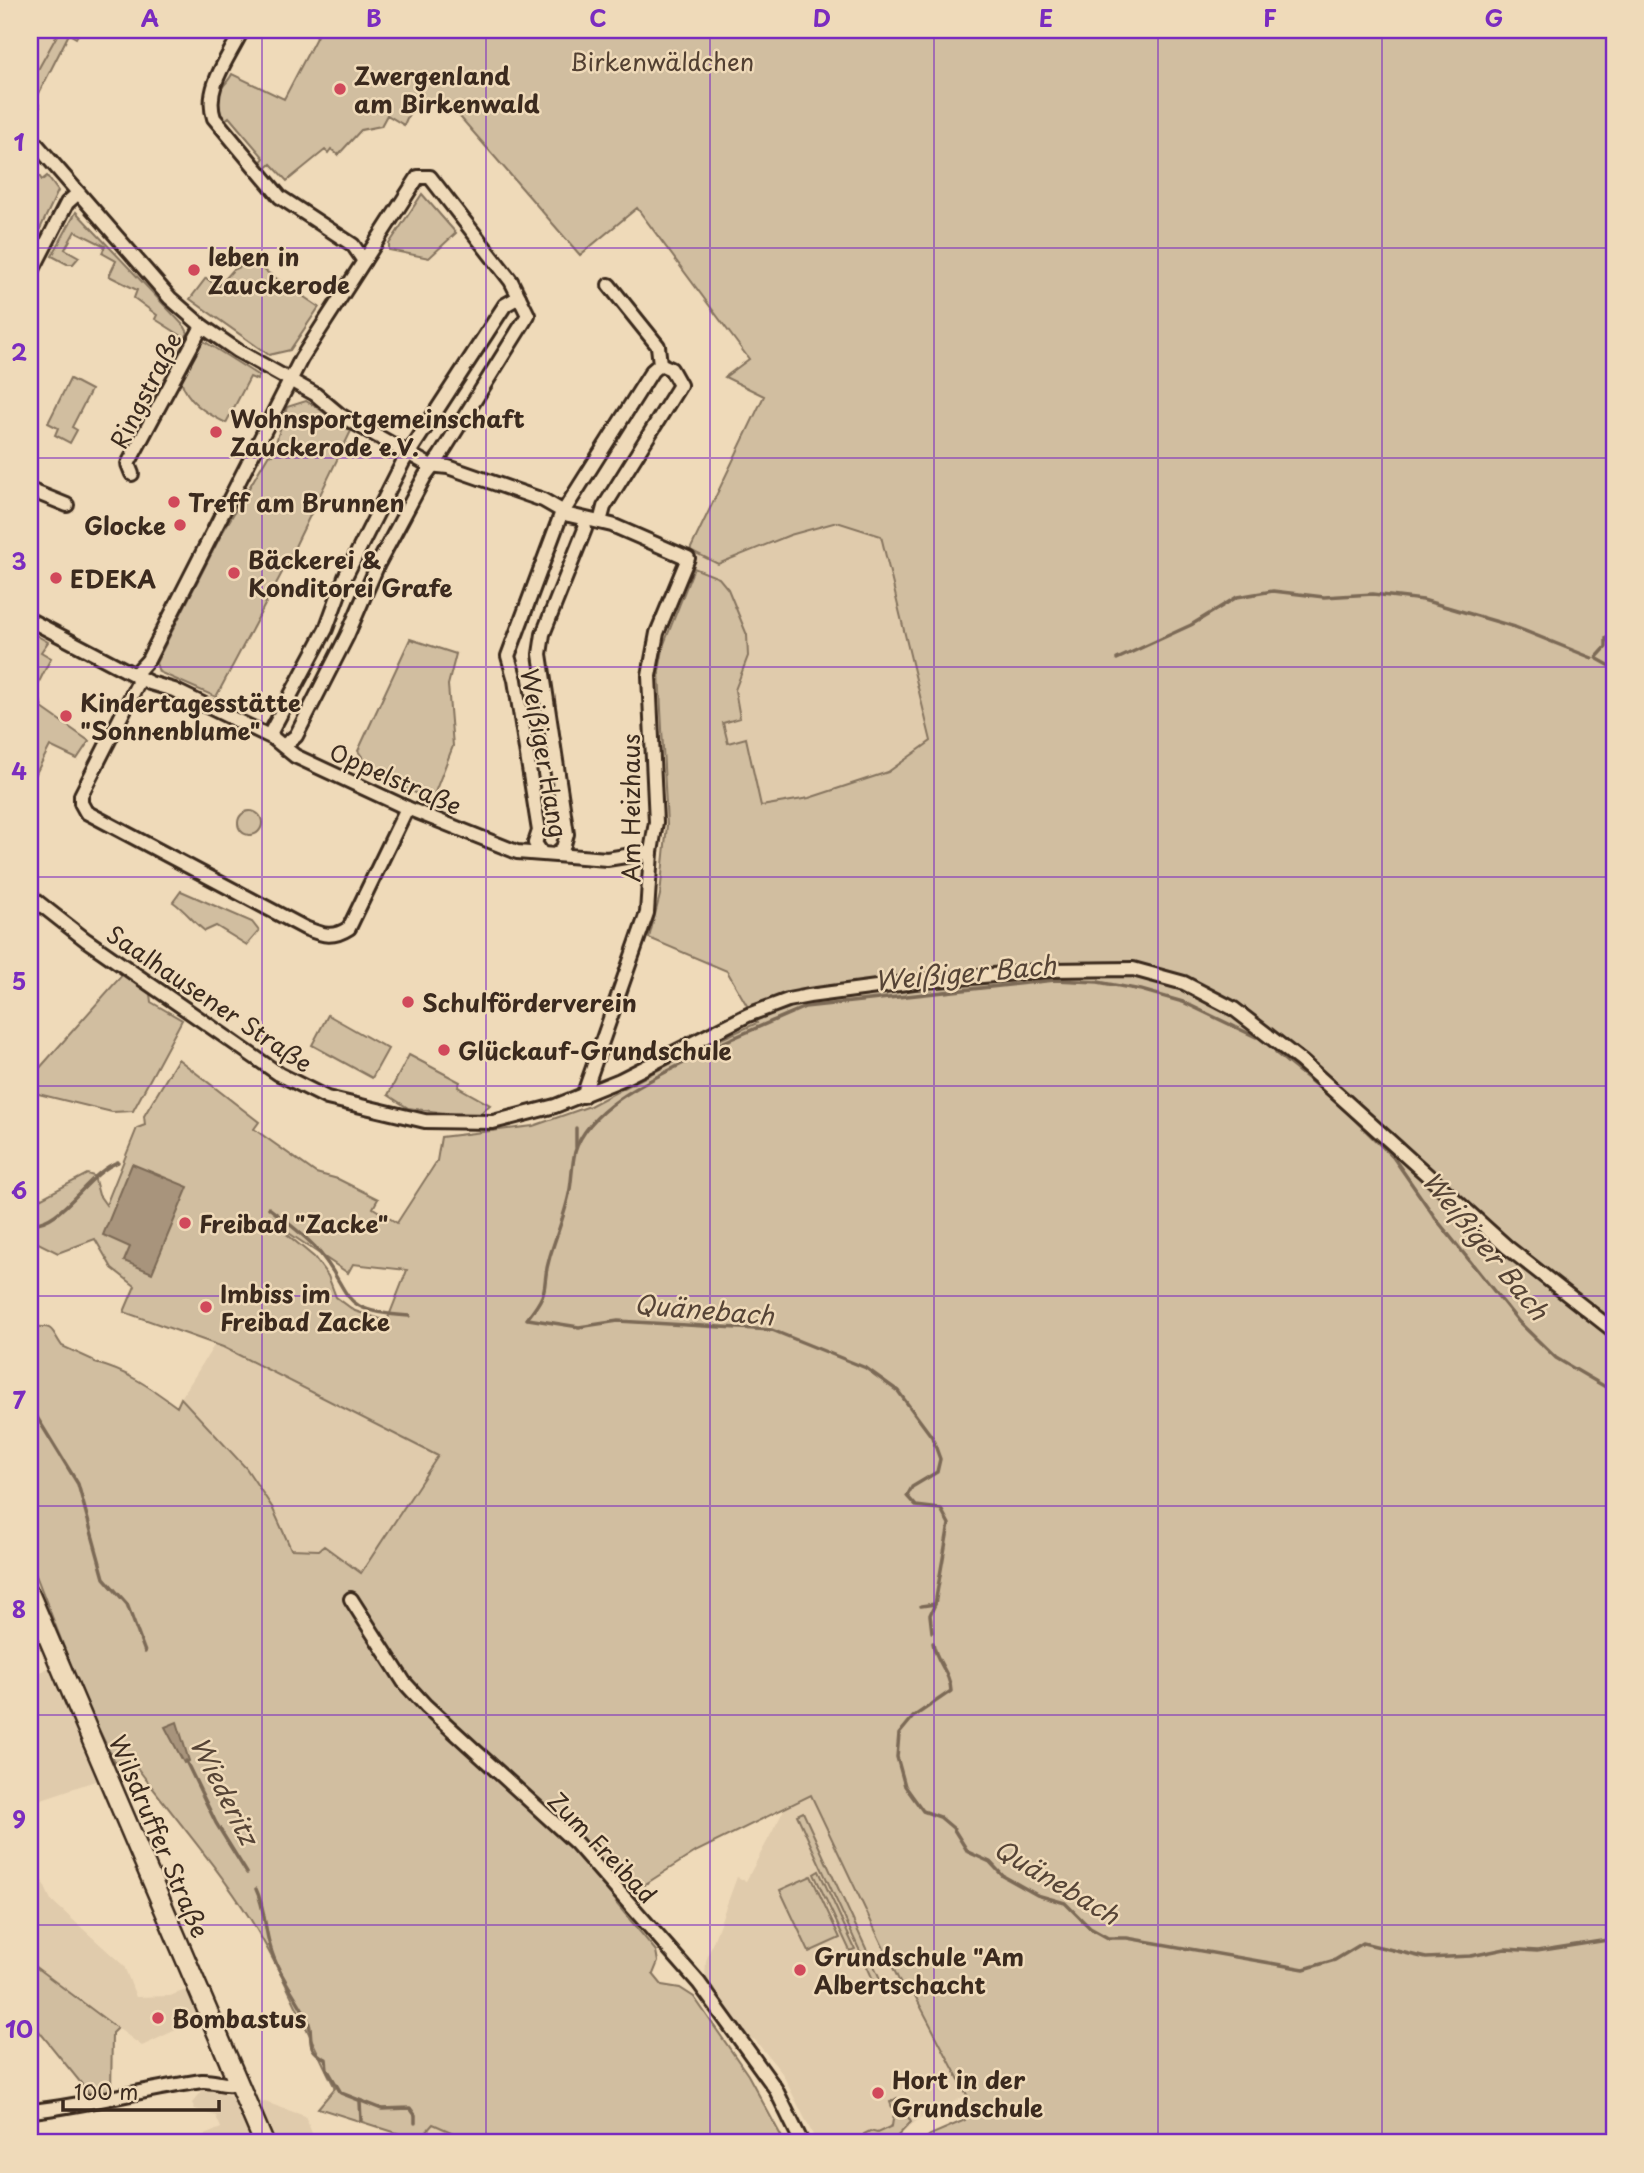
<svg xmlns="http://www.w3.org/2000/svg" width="1644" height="2173" font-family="'Playpen Sans',sans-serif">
<rect width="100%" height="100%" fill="#efdab9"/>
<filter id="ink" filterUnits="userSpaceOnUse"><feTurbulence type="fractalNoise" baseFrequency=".0143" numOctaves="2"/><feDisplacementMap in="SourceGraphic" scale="14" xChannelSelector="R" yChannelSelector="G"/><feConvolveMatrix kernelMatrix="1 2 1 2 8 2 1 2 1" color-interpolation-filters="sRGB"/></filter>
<g filter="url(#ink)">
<g fill="#e0cbac">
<polygon points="30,30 60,30 31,84 30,84"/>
<polygon points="837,522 881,536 931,741 888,772 809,798 761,806 746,739 728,743 723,722 740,718 735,690 748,656 706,571 694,568 690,550 718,564 790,535"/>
<polygon points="215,1344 439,1456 361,1574 320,1550 291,1549 272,1507 246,1468 181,1398"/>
<polygon points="50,1667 98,1780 30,1803 30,1677"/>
<polygon points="811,1795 905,1993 911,1990 967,2095 915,2122 891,2143 817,2143 782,2073 755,2040 747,2037 705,1979 706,1961 737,1877 746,1881 785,1808"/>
<polygon points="30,1855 51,1900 124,1966 136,1997 170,1996 188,1989 201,2018 142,2046 30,1963"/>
<polygon points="204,2089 233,2096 253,2143 185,2143 221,2128 216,2116 195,2109 192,2103"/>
<polygon points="265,2102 305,2116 316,2143 275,2143 258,2104"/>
<polygon points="433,2124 476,2143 418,2143"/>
</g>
<g fill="#d1bea0" stroke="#86745f" stroke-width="2" fill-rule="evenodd">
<polygon points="60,30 80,31 76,38 69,34 36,99 40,107 30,119 30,84"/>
<path d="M320 30H1614V2143H920L930 2135 965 2120 967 2095 912 1990 905 1993 811 1795 697 1851 616 1903 656 1951 658 1962 653 1974 662 1985 680 1988 694 1997 748 2075 785 2143H476L433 2124 419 2140 318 2108 335 2088C307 2032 283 1973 251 1920 215 1863 169 1811 129 1757L115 1763 85 1701 30 1560V1327C57 1326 49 1328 62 1346L93 1360 95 1363C127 1371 150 1387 177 1407L181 1398 246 1468 272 1507 291 1549 319 1550 324 1546 361 1573 438 1456 223 1347 124 1312 135 1286 112 1268 95 1239 58 1253 30 1239V1204L87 1174 94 1176 99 1195 106 1205 137 1128 145 1125 144 1116 178 1059 259 1122 254 1129 316 1173 338 1179 378 1199 373 1208 397 1223 437 1161 441 1137 533 1126 590 1106 696 1050 757 1023 727 971 649 938 660 895 667 825 659 671 664 644 694 568 719 578 728 589 747 635 748 656 735 690 740 718 723 723 728 743 746 738 761 806 809 798 888 772 931 741 881 536 837 522 790 535 718 564 690 550 764 396 725 377 749 359 637 208 580 255 448 103 414 102 404 125 387 115 381 126 361 130 338 155 331 149 328 153 325 150 287 181 271 164 264 170 259 164 264 158 229 117 224 121C205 95 225 89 232 74L284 99ZM271 1221 348 1273 353 1264 407 1270 387 1321 355 1311 336 1297 328 1276 314 1257Z"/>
<polygon points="30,163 42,180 47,176 58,191 30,250"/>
<polygon points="422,194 456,233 429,258 389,250 389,244"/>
<polygon points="76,212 185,327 188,333 185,338 155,319 157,315 134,298 137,290 109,276 116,261 102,253 105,246 75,231 65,249 79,257 73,264 67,264 52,256"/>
<polygon points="252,262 319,307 290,350 269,355 190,299 206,278 218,287 233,270"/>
<path d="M202 340 259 376 257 380 250 377 226 423C206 413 187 402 181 380Z"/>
<polygon points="70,379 91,390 72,427 77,430 70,443 55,435 58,428 48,423"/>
<polygon points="306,401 352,429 285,567 216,697 159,672 156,663 221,535 269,454 272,455 287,407"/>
<polygon points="32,633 48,642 41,652 51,658 37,686 42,708 89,741 77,759 50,746 30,785 30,732 36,715 30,709"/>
<polygon points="410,639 456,654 448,685 453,746 432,800 376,776 358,751"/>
<circle cx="250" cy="823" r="12"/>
<path d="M181 891 252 922 259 931 247 945 216 926 205 931C193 922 186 911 173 902Z"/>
<polygon points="123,974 150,994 151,1002 182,1020 133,1111 112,1112 30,1092 30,1079"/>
<polygon points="328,1015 388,1049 372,1078 312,1045"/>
<polygon points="409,1055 460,1082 458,1087 490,1105 476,1117 408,1108 388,1095"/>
<polygon points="803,1812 882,1983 876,1986 797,1815"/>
<polygon points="819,1871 855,1949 850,1951 814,1874"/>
<polygon points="811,1876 840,1938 809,1952 780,1890"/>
<polygon points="30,1963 117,2028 112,2033 111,2093 93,2098 30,2020"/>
<polygon points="897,2098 911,2122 891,2143 868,2143 864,2134 870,2131 877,2133 892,2126 894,2113 890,2102"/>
</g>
<g fill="#a8947c" stroke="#7c6a56" stroke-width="2">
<polygon points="132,1164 188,1187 152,1273 124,1261 130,1247 103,1235"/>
<polygon points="177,1722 189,1761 184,1763 165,1727"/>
</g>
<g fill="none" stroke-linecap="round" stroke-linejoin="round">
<g stroke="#7c6a56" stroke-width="3.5">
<polyline points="1606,638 1606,647 1596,658 1614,668"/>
<polyline points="1117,659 1191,625 1237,597 1273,591 1324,597 1373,594 1423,600 1515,627 1592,658"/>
<polyline points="717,1045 805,1007 1055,980 1098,982 1141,990 1183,1002 1256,1037"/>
<polyline points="1276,1053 1338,1103 1393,1157 1436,1219 1519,1322 1556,1358 1614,1392"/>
<polyline points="576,1147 576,1128"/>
<path d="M269 1208C284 1220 302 1233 315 1247 356 1294 333 1311 409 1316"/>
<path d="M30 1223C61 1227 87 1173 118 1162"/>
<path d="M527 1319C553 1287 540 1288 550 1256 557 1233 566 1212 570 1189 572 1177 572 1164 575 1152 589 1104 663 1074 704 1053"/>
<polyline points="528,1319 579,1327 618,1321 772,1330 866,1368 898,1391 932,1437 940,1459 937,1472 912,1487 907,1496 916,1506 941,1509 949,1524 935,1604 930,1615 932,1632"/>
<polyline points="30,1406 78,1484 104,1578 127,1604 145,1652"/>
<polyline points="921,1606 935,1604"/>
<path d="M933 1643C936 1662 950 1672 951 1691L913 1717 899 1734 897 1757 905 1786 923 1811 940 1817 953 1828 968 1852 990 1862 1003 1876 1037 1895 1065 1903 1090 1928 1108 1938H1127L1304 1969 1335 1960 1363 1943 1426 1958 1471 1956 1505 1949 1537 1951 1614 1939"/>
<polyline points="479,1746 558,1818"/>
<polyline points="186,1761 216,1823 247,1873"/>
<polyline points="578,1835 635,1901"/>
<path d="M256 1889C265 1908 264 1926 270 1946 277 1973 295 1994 307 2018 316 2037 302 2048 326 2059L327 2069 341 2093 382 2109 410 2108 415 2115V2123"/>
<polyline points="360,2102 361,2120"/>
</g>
<defs>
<g id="street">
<path d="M245 30 240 34C227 60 204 89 214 118L280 197 353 245 364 261"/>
<polyline points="30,137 170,298 202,326 238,351 315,394 340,415 429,465 448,467 543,500 569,515 612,525 688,558 657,633 649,676 656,822 651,852 647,913 583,1096"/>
<polyline points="30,275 67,203 77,194"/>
<polyline points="609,285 658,346 660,364"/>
<polyline points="132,474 128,464 202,326"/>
<polyline points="30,490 67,505"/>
<polyline points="600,522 604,507 680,385 671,369 660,364"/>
<polyline points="30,620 150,683 174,690 273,738 295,756 407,808 517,852 607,859 651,852"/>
<polyline points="136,673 148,660 301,359 418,177 430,177 511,281 528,315 440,456 425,476 378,564 347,636 296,736 283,746"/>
<path d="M136 673 138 683 81 795V803L86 812 305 928C323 935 332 939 349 928L407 808"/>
<polyline points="273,738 271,732 326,629 345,577 403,462 505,305 519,297"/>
<polyline points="541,852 535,843 539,831 515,680 508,656 560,517 652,371 660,364"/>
<polyline points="557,853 563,848 567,834 540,654 543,634 585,529 583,520"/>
<polyline points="30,896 86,940 279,1074 327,1098 425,1121 493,1122 555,1106 620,1080 748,1015 788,1000 809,996 914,982 1050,970 1133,969 1184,983 1234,1009 1301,1061 1507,1247 1614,1331"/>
<polyline points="351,1599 404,1682 426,1706 576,1843 699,1983 775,2088 802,2143"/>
<path d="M32 2111C89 2105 145 2089 202 2081 216 2080 226 2088 239 2082"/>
</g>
<polyline id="secondary" points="30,1595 264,2143"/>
</defs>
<use href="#street" stroke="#3b2a1e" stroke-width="18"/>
<use href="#secondary" stroke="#3b2a1e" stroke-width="23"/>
<use href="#street" stroke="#efdab9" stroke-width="12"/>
<use href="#secondary" stroke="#efdab9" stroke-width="18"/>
</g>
</g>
<path fill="none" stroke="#7b2cbf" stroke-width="2" stroke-opacity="0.55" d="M262 30V2143M486 30V2143M710 30V2143M934 30V2143M1158 30V2143M1382 30V2143M30 248H1614M30 458H1614M30 667H1614M30 877H1614M30 1086H1614M30 1296H1614M30 1506H1614M30 1715H1614M30 1925H1614"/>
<g fill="#d1495b" stroke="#efdab9" stroke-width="2.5">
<circle cx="340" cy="89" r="7"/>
<circle cx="194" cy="270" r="7"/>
<circle cx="216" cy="432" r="7"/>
<circle cx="174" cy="502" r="7"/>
<circle cx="180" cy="525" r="7"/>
<circle cx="234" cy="573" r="7"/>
<circle cx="56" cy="578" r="7"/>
<circle cx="66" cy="716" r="7"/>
<circle cx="408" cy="1002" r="7"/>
<circle cx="444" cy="1050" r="7"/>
<circle cx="185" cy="1223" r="7"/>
<circle cx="206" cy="1307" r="7"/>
<circle cx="800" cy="1970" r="7"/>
<circle cx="158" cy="2018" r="7"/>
<circle cx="878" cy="2093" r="7"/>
</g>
<g text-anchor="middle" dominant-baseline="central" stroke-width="5" stroke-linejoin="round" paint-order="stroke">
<g font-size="24" fill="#524032" stroke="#efdab9">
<text x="662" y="61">Birkenwäldchen</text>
</g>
<g font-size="24" font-weight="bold" fill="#3b2a1e" stroke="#efdab9" text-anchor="start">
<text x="354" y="75">Zwergenland<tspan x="354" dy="28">am Birkenwald</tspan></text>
<text x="208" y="256">leben in<tspan x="208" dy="28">Zauckerode</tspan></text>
<text x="230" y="418">Wohnsportgemeinschaft<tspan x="230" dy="28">Zauckerode e.V.</tspan></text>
<text x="188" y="502">Treff am Brunnen</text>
<text x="166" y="525" text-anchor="end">Glocke</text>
<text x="248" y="559">Bäckerei &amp;<tspan x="248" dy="28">Konditorei Grafe</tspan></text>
<text x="70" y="578">EDEKA</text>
<text x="80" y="702">Kindertagesstätte<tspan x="80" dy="28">"Sonnenblume"</tspan></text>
<text x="422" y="1002">Schulförderverein</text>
<text x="458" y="1050">Glückauf-Grundschule</text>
<text x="199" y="1223">Freibad "Zacke"</text>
<text x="220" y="1293">Imbiss im<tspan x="220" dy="28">Freibad Zacke</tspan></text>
<text x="814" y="1956">Grundschule "Am<tspan x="814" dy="28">Albertschacht</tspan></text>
<text x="172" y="2018">Bombastus</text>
<text x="892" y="2079">Hort in der<tspan x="892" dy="28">Grundschule</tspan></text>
</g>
<g font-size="24" fill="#3b2a1e" stroke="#efdab9">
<text transform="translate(145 390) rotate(-63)">Ringstraße</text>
<text transform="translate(545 753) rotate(80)">Weißiger Hang</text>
<text transform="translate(396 778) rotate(24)">Oppelstraße</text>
<text transform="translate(630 808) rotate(-90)">Am Heizhaus</text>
<text transform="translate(210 998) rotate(34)">Saalhausener Straße</text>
<text transform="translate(160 1836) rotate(67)">Wilsdruffer Straße</text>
<text transform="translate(603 1847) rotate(46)">Zum Freibad</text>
</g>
<g font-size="26" font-style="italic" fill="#564436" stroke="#efdab9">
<text transform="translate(965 972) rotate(-5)">Weißiger Bach</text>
<text transform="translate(1486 1245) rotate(51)">Weißiger Bach</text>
<text transform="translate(704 1309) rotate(5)">Quänebach</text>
<text transform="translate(225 1790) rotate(63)">Wiederitz</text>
<text transform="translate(1057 1881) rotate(31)">Quänebach</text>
</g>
</g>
<rect width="1644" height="2173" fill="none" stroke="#efdab9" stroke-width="77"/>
<path d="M63 2100v10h156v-10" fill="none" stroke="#3b2a1e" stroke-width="3.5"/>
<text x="74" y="2100" font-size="21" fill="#3b2a1e" stroke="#efdab9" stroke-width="5" paint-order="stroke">100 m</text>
<rect x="38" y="38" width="1568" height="2096" fill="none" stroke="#7b2cbf" stroke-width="2.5"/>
<g font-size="23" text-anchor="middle" font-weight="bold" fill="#7b2cbf">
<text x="150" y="27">A</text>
<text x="374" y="27">B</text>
<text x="598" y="27">C</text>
<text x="822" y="27">D</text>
<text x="1046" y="27">E</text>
<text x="1270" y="27">F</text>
<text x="1494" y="27">G</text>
<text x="19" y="151">1</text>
<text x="19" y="361">2</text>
<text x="19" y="570">3</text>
<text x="19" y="780">4</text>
<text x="19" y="990">5</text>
<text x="19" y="1199">6</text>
<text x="19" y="1409">7</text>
<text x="19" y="1618">8</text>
<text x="19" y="1828">9</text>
<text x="19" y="2038">10</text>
</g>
</svg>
